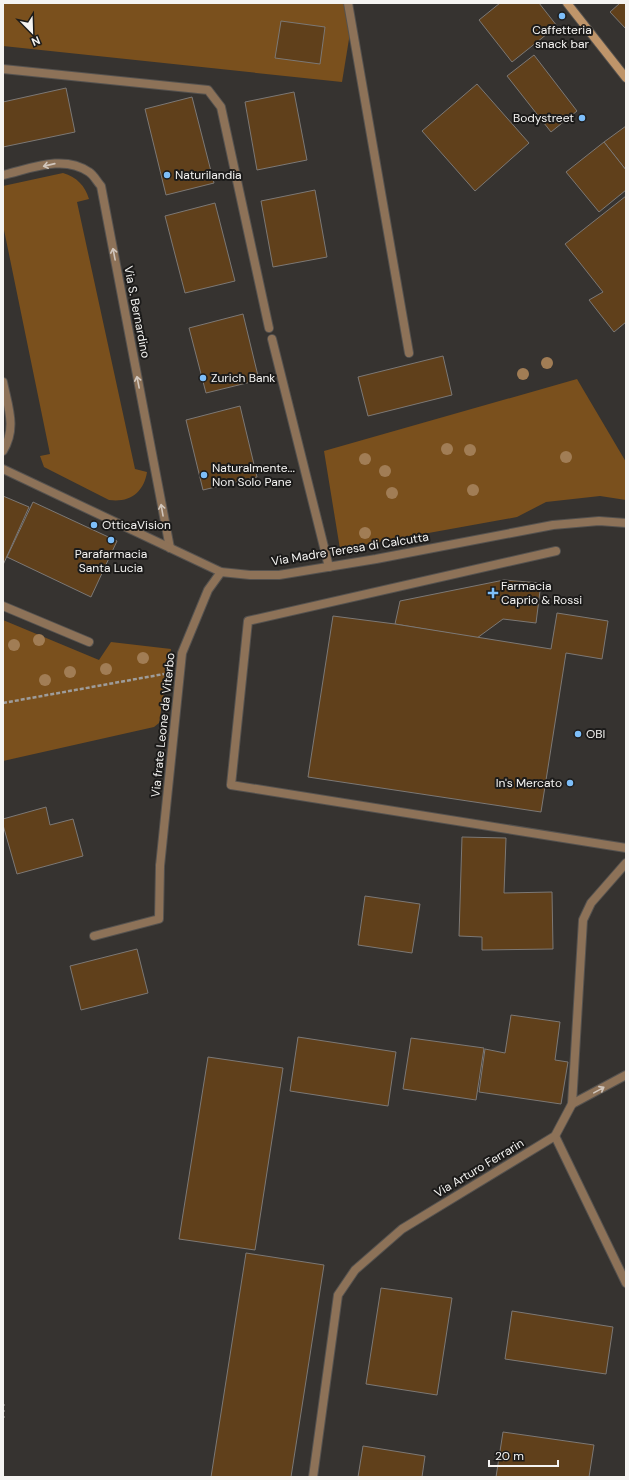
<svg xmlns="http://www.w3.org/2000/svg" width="629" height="1480" font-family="'DM Sans',sans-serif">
<rect width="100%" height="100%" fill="#363330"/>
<g fill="#7a501d">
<polygon points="3,3 345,3 350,33 342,82 3,46"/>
<path d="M63 173C77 177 85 186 89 199L77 202 135 469 147 472C144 492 130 503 109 500L44 467 40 456 50 454 3 225V186Z"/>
<polygon points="577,379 626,462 626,500 600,496 546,502 517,517 340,549 324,451"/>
<polygon points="3,620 99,660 111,642 171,649 159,723 154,727 3,761"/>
</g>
<g fill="#60401b" stroke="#7c7875">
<polygon points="500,3 539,3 557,26 512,62 479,20"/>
<polygon points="620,3 626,3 626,29 610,12"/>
<polygon points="281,21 325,27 320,64 275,58"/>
<polygon points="534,55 577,111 551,132 507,76"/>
<polygon points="477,84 529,143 475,191 422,131"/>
<polygon points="66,88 75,132 3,147 3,102"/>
<polygon points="294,92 307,160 257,170 245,102"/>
<polygon points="192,97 214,183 166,195 145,109"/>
<polygon points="626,126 626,170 604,142"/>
<polygon points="604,142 626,170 626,190 599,212 566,172"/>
<polygon points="315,190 327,257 273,267 261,201"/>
<polygon points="626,196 626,322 614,332 589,300 603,292 565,244"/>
<polygon points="215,203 235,281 185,293 165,216"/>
<polygon points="243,314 259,380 206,393 189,328"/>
<polygon points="443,356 452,395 368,416 358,377"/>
<polygon points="240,406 257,477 203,490 186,420"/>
<polygon points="3,496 29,507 3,565"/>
<polygon points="33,502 117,541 91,597 7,557"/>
<polygon points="504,580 541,583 536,623 503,619 477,638 395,624 400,601"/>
<polygon points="557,613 608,621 602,659 566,653 541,812 308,777 333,616 395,624 551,649"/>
<polygon points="46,807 50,825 73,819 83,856 17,874 3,825 3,819"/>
<polygon points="462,837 506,838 504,893 552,892 553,949 482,950 482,937 459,936"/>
<polygon points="365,896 420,904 412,953 358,945"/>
<polygon points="137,949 148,993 81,1010 70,966"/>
<polygon points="511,1015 560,1022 555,1060 568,1062 561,1104 479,1092 485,1049 505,1053"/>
<polygon points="298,1037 396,1052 388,1106 290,1091"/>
<polygon points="411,1038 484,1048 476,1100 403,1089"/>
<polygon points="208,1057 283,1068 255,1250 179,1239"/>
<polygon points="246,1253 324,1265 291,1477 211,1477"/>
<polygon points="381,1288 452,1298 437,1395 366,1384"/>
<polygon points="512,1311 613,1327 606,1374 505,1359"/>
<polygon points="503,1432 594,1445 589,1477 496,1477"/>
<polygon points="363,1446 425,1456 422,1477 358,1477"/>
</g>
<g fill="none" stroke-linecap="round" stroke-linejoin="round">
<defs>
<g id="service">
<polyline points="3,69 208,90 221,107 269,328"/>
<polyline points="272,339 329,567"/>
<polyline points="556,551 248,621 231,785 626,848"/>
<polyline points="94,936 159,919 160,866"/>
</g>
<g id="minor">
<polyline points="348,3 409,353"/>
<path d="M3 175C30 169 63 154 89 172 94 175 97 182 101 186L170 548"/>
<path d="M3 382C8 407 17 428 3 451"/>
<polyline points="3,469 221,572 250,575 279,575 376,559 553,525 599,521 626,523"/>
<polyline points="3,606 89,642"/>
<polyline points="160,866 182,653 208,590 221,572"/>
<polyline points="572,1104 626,1075"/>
<polyline points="555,1136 626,1283"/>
<polyline points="313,1477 338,1295 355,1270 402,1229 555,1136 572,1104 583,920 591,903 626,863"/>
</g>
<polyline id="secondary" points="567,3 626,78"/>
</defs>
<use href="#service" stroke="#55524f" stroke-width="10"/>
<use href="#minor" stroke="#55524f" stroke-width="10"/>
<use href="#secondary" stroke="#55524f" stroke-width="10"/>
<polyline stroke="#9e9c9a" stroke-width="2.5" stroke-dasharray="4 2" stroke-linecap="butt" points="3,703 164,674"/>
<use href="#service" stroke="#8d7258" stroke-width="8"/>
<use href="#minor" stroke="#8d7258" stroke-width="8"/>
<use href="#secondary" stroke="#bf956a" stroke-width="8"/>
<polyline stroke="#999895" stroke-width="3" stroke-dasharray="2 4" stroke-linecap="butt" points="3,1404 3,1422"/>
</g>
<g fill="#a17d55">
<circle cx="547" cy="363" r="6"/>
<circle cx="523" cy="374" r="6"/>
<circle cx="447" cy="449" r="6"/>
<circle cx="470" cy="450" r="6"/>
<circle cx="566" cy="457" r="6"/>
<circle cx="365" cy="459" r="6"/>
<circle cx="385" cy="471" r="6"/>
<circle cx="473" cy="490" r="6"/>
<circle cx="392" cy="493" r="6"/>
<circle cx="365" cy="533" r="6"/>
<circle cx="39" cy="640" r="6"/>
<circle cx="14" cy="645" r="6"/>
<circle cx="143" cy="658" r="6"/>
<circle cx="106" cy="669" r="6"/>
<circle cx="70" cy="672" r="6"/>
<circle cx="45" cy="680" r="6"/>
</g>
<defs><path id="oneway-shaft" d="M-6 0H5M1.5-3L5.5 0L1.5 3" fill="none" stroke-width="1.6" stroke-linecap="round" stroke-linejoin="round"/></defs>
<g stroke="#d1c6bc">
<use href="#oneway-shaft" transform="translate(49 165) rotate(167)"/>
<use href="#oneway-shaft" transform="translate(114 254) rotate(-101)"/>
<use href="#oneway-shaft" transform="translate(138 382) rotate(-101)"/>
<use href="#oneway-shaft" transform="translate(162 510) rotate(-100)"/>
<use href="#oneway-shaft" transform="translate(599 1090) rotate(-29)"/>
</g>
<g fill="#7dbef9" stroke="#1c1b1a" stroke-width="1.5">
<circle cx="562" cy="16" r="4"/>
<circle cx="582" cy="118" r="4"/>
<circle cx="167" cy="175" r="4"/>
<circle cx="203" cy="378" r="4"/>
<circle cx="204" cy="475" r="4"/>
<circle cx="94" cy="525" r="4"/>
<circle cx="111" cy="540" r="4"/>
<path d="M491 587h4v4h4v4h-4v4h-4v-4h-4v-4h4z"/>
<circle cx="578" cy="734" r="4"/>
<circle cx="570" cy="783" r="4"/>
</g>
<g text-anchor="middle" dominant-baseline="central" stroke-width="4" stroke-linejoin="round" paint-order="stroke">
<g font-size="12" fill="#f5f4f2" stroke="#1c1b1a" text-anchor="start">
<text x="562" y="30" text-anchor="middle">Caffetteria<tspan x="562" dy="14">snack bar</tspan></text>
<text x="574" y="118" text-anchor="end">Bodystreet</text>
<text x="175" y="175">Naturilandia</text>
<text x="211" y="378">Zurich Bank</text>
<text x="212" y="468">Naturalmente...<tspan x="212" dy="14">Non Solo Pane</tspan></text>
<text x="102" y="525">OtticaVision</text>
<text x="111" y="554" text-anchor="middle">Parafarmacia<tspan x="111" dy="14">Santa Lucia</tspan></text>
<text x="501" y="586">Farmacia<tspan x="501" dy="14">Caprio &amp; Rossi</tspan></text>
<text x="586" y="734">OBI</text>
<text x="562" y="783" text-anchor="end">In's Mercato</text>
</g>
<g font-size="12" fill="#f5f4f2" stroke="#1c1b1a">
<text transform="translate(137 312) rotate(79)">Via S. Bernardino</text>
<text transform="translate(350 549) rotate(-9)">Via Madre Teresa di Calcutta</text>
<text transform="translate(163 725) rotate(-84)">Via frate Leone da Viterbo</text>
<text transform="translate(479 1168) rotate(-31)">Via Arturo Ferrarin</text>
</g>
</g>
<rect width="629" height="1480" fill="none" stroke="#f5f4f2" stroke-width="8"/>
<g transform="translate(32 32) rotate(157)" stroke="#1c1b1a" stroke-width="3" paint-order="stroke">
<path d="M0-3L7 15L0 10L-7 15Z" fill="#f5f4f2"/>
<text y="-6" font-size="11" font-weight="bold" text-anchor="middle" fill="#f5f4f2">N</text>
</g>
<path d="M489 1460v6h69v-6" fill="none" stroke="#f5f4f2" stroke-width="2"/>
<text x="495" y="1460" font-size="12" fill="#f5f4f2" stroke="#1c1b1a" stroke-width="3" paint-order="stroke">20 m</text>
</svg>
